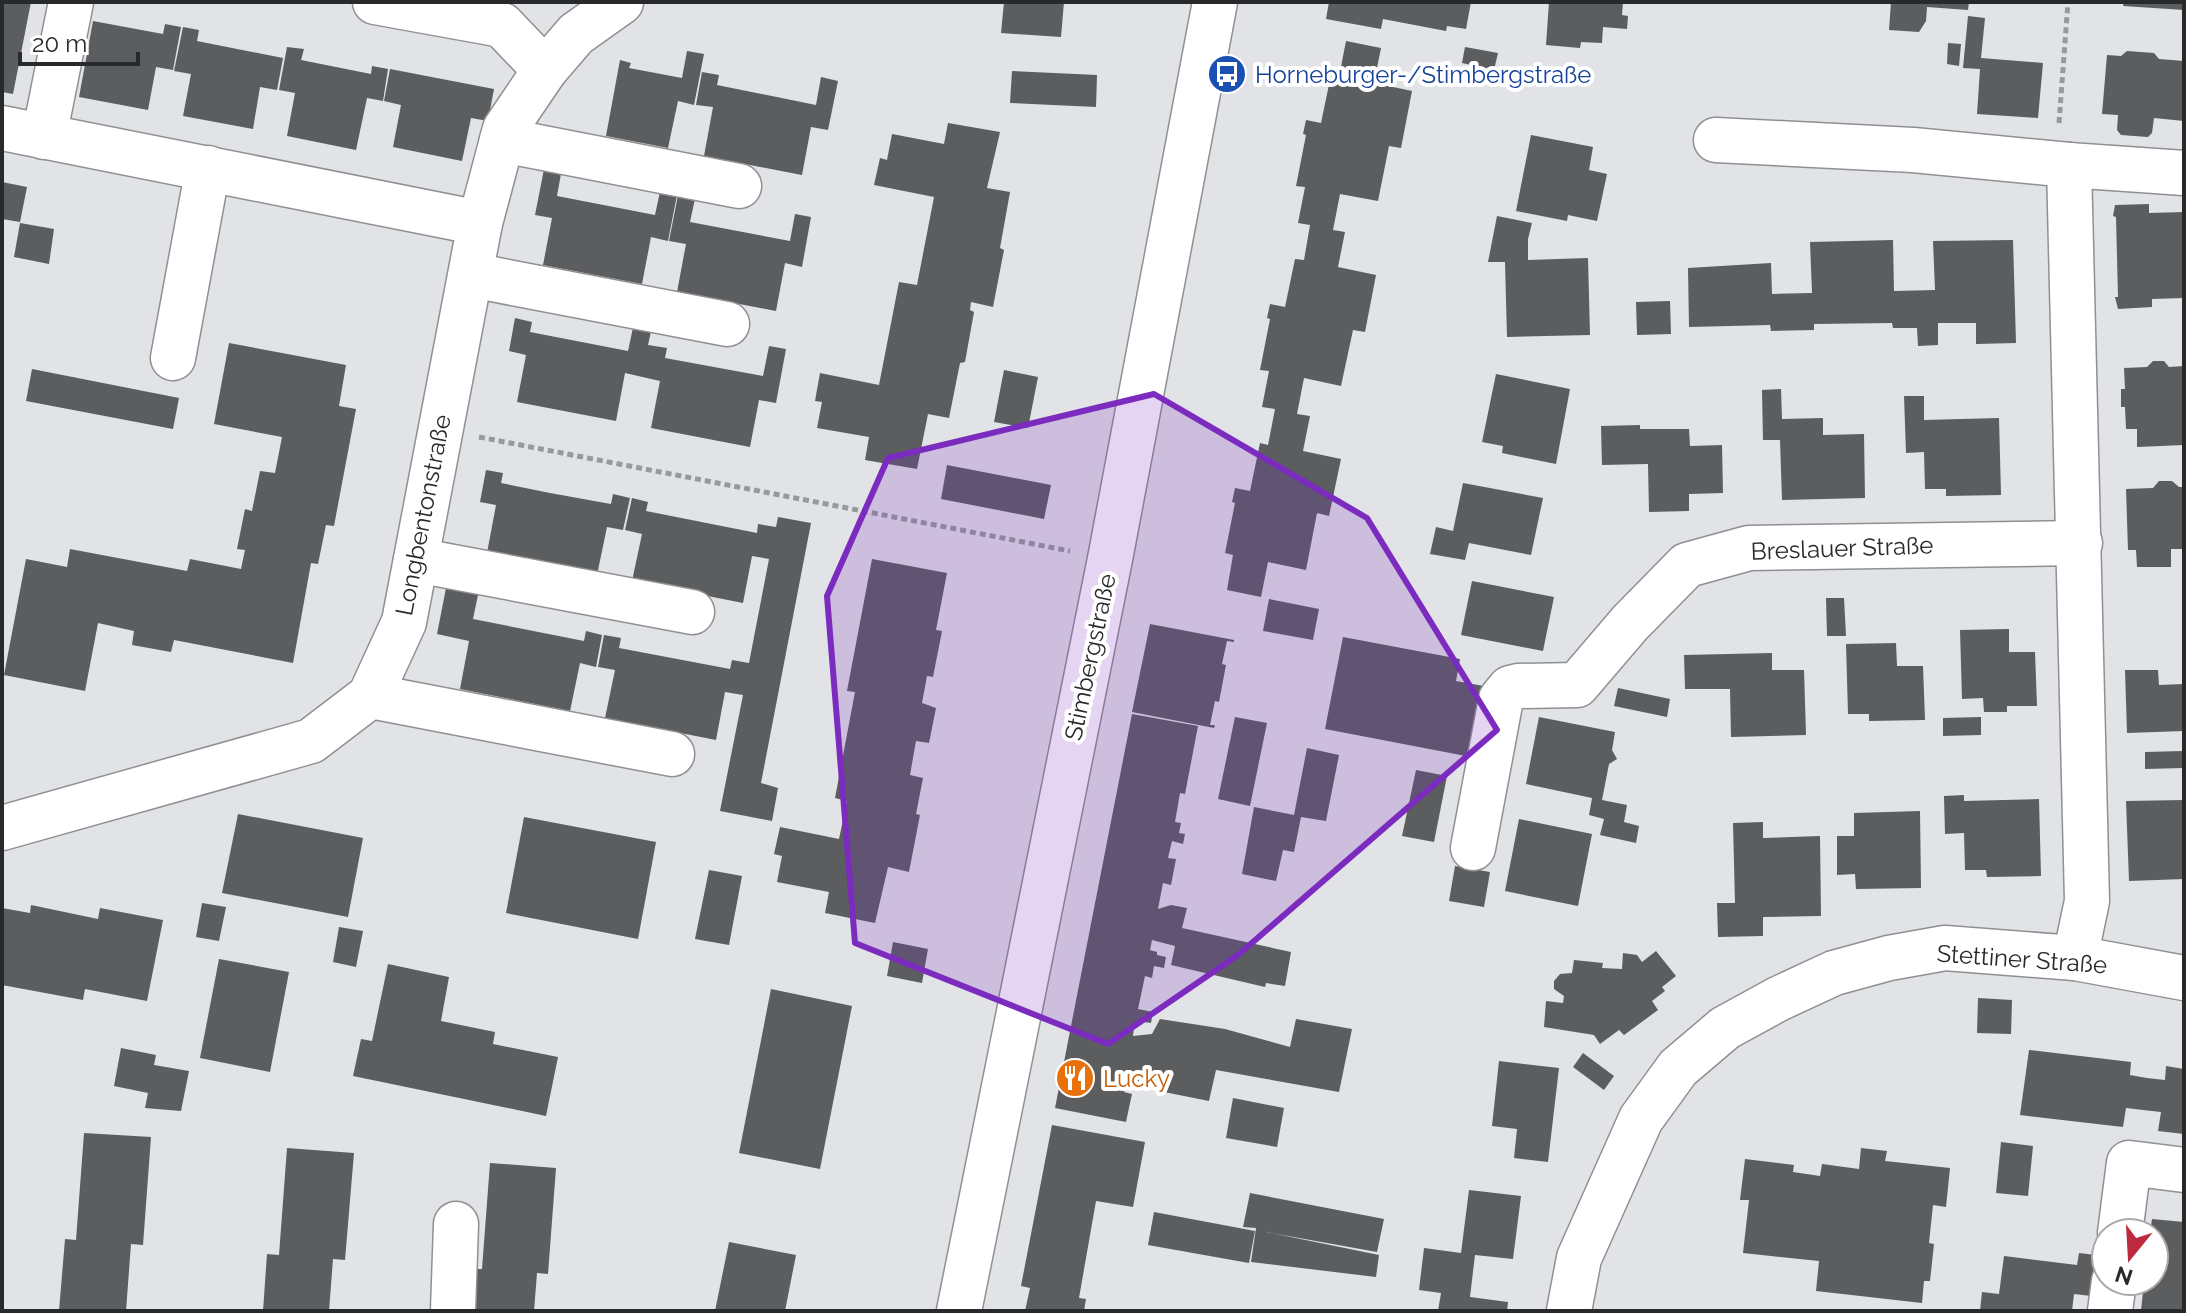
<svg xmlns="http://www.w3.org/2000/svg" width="2186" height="1313" font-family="Raleway,sans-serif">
<rect width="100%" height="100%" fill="#e1e3e6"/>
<g fill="#5b5d5f">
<polygon points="2,2 31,2 13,94 2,92"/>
<polygon points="1004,2 1064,2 1061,37 1001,33"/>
<polygon points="1329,2 1471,2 1466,29 1447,26 1446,31 1383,19 1381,29 1326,19"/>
<polygon points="1549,2 1623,2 1622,15 1628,16 1627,29 1603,27 1602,43 1581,42 1580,48 1546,45"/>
<polygon points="1891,2 1969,2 1968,10 1927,7 1926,21 1919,32 1889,30"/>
<polygon points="2124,2 2184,2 2184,10 2123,6"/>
<polygon points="1968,16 1985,18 1981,58 2043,63 2038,118 1977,114 1980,69 1963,68"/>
<polygon points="93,21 163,34 165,24 181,27 173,70 156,67 148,110 79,97"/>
<polygon points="183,27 199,30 197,41 283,58 277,90 260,87 253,129 183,116 191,74 174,71"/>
<polygon points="1346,41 1381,48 1374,83 1412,91 1401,148 1389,146 1378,201 1340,194 1333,230 1345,232 1338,267 1376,275 1365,332 1353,330 1341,386 1304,378 1297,414 1310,416 1303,451 1341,459 1329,516 1317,513 1306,570 1268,562 1261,597 1227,590 1233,555 1225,553 1235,503 1232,502 1235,488 1250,491 1260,443 1268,445 1275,409 1262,407 1269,371 1260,370 1270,319 1267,318 1270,304 1285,307 1295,259 1304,260 1310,225 1298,223 1305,187 1296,186 1306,135 1303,134 1306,120 1321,123 1331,75 1339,77"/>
<polygon points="1948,43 1961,44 1959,66 1947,64"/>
<polygon points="287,47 304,49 301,60 371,74 372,66 388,69 383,101 367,98 356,150 287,136 295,93 279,90"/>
<polygon points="1465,47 1498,53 1494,70 1462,63"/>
<polygon points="687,51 704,54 694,105 678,101 668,148 606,136 620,60 631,63 629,68 682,78"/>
<polygon points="2127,51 2154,53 2159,59 2184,61 2184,121 2154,118 2152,133 2148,137 2134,136 2121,135 2117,130 2118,115 2102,114 2107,55 2121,56"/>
<polygon points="390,69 494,89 488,121 471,118 462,161 393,147 401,105 384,101"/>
<polygon points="1012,71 1097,75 1096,107 1010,103"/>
<polygon points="702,72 719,75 717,85 816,105 821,77 838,81 828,130 811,127 802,175 704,156 713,107 696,105"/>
<polygon points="948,123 1000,132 987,188 1010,192 1000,248 1004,250 993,307 971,302 970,310 974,312 965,362 960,363 949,418 928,414 917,469 865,460 869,437 817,428 822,402 815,401 820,373 879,385 899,282 917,285 934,197 874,185 880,158 887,160 892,134 944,144"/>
<polygon points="1531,135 1593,147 1589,170 1607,174 1597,221 1568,215 1567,221 1516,211"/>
<polygon points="545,164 562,168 557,196 655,215 661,187 678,190 668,241 651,237 642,284 543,265 552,218 535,215"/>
<polygon points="2,182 27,187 20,222 2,219"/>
<polygon points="679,190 696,194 690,222 790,241 795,214 811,217 802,267 785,263 776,311 677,292 686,244 669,241"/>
<polygon points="2149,204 2149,213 2184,212 2184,298 2152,299 2152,307 2118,309 2115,297 2118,297 2116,217 2113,216 2115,205"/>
<polygon points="1497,216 1532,223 1528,239 1528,260 1588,258 1590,335 1507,337 1505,262 1488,262"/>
<polygon points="20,223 54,229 49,264 14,257"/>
<polygon points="1893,240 1894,291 1935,290 1933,241 2013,240 2016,343 1976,344 1976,323 1938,323 1938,345 1918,346 1917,328 1893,328 1892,323 1814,324 1814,330 1771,331 1770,325 1689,327 1688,268 1771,263 1772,294 1812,293 1810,242"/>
<polygon points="1670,301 1671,334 1637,335 1636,302"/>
<polygon points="515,318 532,322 530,332 628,351 634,323 652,327 648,345 667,348 665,358 763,376 769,346 786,349 776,403 759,400 750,447 651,428 660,381 625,373 616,421 517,402 526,355 509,351"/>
<polygon points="229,343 346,365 339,406 356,409 334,526 326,525 318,564 311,563 293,663 174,640 171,652 132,645 134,631 98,623 85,691 4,675 26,559 67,567 70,549 187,571 190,559 241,569 245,550 237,549 245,509 252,511 260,471 275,473 282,437 214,424"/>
<polygon points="2153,361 2164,361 2169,367 2184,366 2184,445 2137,447 2137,429 2126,429 2125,407 2121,407 2121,389 2125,389 2124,368 2147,367"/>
<polygon points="32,369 179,398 173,429 26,401"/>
<polygon points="1004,370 1038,377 1028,428 994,422"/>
<polygon points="1496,374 1570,389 1556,464 1502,453 1503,446 1482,442"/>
<polygon points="1781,389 1782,419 1823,418 1823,435 1864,434 1865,498 1782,500 1780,440 1763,440 1762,390"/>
<polygon points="1904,396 1924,396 1924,420 1999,418 2001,495 1946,496 1946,489 1925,489 1924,452 1906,453"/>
<polygon points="1640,425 1640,429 1689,429 1690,446 1722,445 1723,493 1689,494 1689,511 1649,512 1648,464 1602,465 1601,426"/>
<polygon points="947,465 1051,485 1044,519 941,499"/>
<polygon points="486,470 503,473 501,483 550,493 611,504 613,494 630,498 623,530 607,527 597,575 487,553 496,505 480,502"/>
<polygon points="2159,481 2172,481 2179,487 2184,487 2184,549 2171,549 2171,567 2137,567 2136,550 2128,550 2126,489 2153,488"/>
<polygon points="1463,483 1543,498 1531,555 1469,543 1465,560 1430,554 1436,527 1453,531"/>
<polygon points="632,498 648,502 646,511 757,533 758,524 776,527 778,517 811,523 761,783 778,788 772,821 720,811 743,695 725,692 716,740 605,718 615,670 598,667 604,635 621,638 619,648 730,669 732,660 749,663 769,559 752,556 743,603 632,581 642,534 625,530"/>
<polygon points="872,559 947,573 936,630 942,631 933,677 927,676 922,703 936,708 929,743 916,741 910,775 923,778 916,814 920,815 909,872 888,867 875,923 825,913 829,892 777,882 782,856 774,854 780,827 839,839 847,801 835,798 855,692 847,691"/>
<polygon points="1472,581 1554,597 1543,651 1461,635"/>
<polygon points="447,583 479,590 473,619 584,641 586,631 602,635 596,667 580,663 570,711 460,689 469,641 437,634"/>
<polygon points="1826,598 1844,598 1846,636 1827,636"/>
<polygon points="1269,599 1319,609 1313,640 1263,631"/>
<polygon points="1150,624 1234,640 1234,642 1227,641 1222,664 1226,665 1219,702 1215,701 1210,725 1215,725 1214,728 1132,712"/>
<polygon points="2009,629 2009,652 2035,652 2037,706 2007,706 2007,712 1984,712 1983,698 1962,699 1960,630"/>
<polygon points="1343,637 1460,659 1456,681 1489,687 1471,757 1325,729"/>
<polygon points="1896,643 1897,666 1923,666 1925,720 1869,721 1869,714 1848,714 1846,644"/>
<polygon points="1772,653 1772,670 1804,670 1806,735 1731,737 1730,689 1685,689 1684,655"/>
<polygon points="2125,670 2158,670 2159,685 2184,684 2184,731 2127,733"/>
<polygon points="1618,688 1670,699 1667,717 1614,706"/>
<polygon points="1132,714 1198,726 1185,794 1180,793 1175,822 1181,823 1179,833 1185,834 1183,844 1172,841 1168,858 1176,859 1171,885 1163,883 1158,909 1171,905 1187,908 1182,928 1291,952 1285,986 1266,983 1265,987 1171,965 1175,946 1152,940 1150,950 1157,952 1157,955 1166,957 1164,968 1154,966 1152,978 1145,976 1138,1009 1153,1012 1151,1023 1144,1022 1134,1028 1133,1036 1152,1034 1160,1019 1225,1029 1290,1047 1296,1019 1352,1029 1339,1092 1216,1070 1209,1101 1159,1091 1150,1084 1138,1082 1133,1075 1127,1079 1124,1092 1132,1094 1126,1122 1055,1108"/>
<polygon points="1235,717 1267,723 1250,806 1218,799"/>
<polygon points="1539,717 1615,732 1612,750 1617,759 1609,764 1602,800 1627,805 1624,822 1639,826 1636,843 1600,835 1604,819 1589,815 1592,798 1526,784"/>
<polygon points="1981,717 1981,735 1943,736 1943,718"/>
<polygon points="1307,748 1339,755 1326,821 1301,817 1294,852 1283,850 1276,881 1242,874 1254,807 1294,815"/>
<polygon points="2183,751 2183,768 2145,769 2145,752"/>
<polygon points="1416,770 1447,776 1434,842 1402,836"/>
<polygon points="1964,795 1964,801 2039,799 2041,876 1987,877 1986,870 1965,870 1964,833 1945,834 1944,796"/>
<polygon points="2184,800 2184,879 2129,881 2126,801"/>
<polygon points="1920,811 1921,888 1856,889 1855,874 1837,875 1837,836 1854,836 1854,813"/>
<polygon points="238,814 363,838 348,917 222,893"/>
<polygon points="524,817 656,842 638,939 506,913"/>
<polygon points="1519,819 1592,834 1578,906 1505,891"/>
<polygon points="1763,822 1763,838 1820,836 1821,916 1763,917 1763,936 1718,937 1717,903 1735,903 1733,823"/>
<polygon points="1455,866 1490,872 1484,907 1449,901"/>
<polygon points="709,870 742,876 729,945 695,939"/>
<polygon points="202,903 226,907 219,941 196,937"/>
<polygon points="31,905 98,919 100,908 163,920 147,1001 85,989 83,1000 2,985 2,908 30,913"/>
<polygon points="339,927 363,931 356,967 333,962"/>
<polygon points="893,942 928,949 922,983 887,976"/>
<polygon points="1656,951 1676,976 1662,987 1665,991 1652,1001 1658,1010 1624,1035 1619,1030 1600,1044 1594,1035 1544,1027 1546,1001 1563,1003 1564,996 1554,989 1554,981 1560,974 1572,973 1574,960 1603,963 1602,968 1622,969 1623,953 1637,955 1642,962"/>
<polygon points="219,959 289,972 270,1072 200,1058"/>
<polygon points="388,964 449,977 441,1021 495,1032 493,1044 558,1057 546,1116 353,1076 361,1039 372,1041"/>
<polygon points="771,989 852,1006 820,1169 739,1153"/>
<polygon points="1978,998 2012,1000 2011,1034 1977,1033"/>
<polygon points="121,1048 156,1055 154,1065 189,1071 181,1111 145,1108 148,1093 114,1086"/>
<polygon points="2029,1050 2131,1062 2130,1075 2147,1078 2165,1080 2166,1066 2184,1069 2184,1134 2158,1131 2161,1112 2143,1110 2126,1108 2123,1127 2020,1115"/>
<polygon points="1583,1053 1614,1076 1604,1090 1573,1067"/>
<polygon points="1499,1061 1559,1068 1548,1162 1514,1158 1517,1129 1492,1126"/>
<polygon points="1233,1098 1284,1108 1277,1147 1226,1138"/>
<polygon points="1052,1125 1145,1142 1133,1207 1096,1201 1079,1298 1086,1299 1084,1311 1025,1311 1030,1288 1021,1286"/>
<polygon points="84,1133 151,1137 143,1245 131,1244 126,1311 59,1311 65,1239 76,1240"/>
<polygon points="2001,1142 2033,1146 2028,1196 1996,1193"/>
<polygon points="287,1148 354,1153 345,1260 333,1259 329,1311 263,1311 267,1254 279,1255"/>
<polygon points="1861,1148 1887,1151 1885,1161 1950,1168 1946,1207 1933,1205 1929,1243 1934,1244 1930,1281 1924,1281 1922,1303 1816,1291 1819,1261 1743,1253 1749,1200 1740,1200 1745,1159 1794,1165 1793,1172 1820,1176 1822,1164 1859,1169"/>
<polygon points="490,1163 556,1168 548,1274 537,1273 534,1311 467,1311 470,1269 482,1269"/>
<polygon points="1469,1190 1521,1196 1513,1259 1475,1255 1470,1297 1508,1302 1507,1311 1438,1311 1441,1293 1419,1290 1424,1248 1461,1253"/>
<polygon points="1250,1193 1384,1219 1377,1252 1261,1231 1379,1255 1376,1277 1251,1262 1256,1228 1243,1227"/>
<polygon points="1154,1212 1255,1231 1249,1263 1148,1245"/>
<polygon points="2152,1219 2184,1222 2184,1311 2141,1311 2144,1281 2154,1281 2154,1233 2150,1233"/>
<polygon points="729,1242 796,1255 785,1311 715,1311"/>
<polygon points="2079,1253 2096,1255 2091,1296 2074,1294 2072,1311 1980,1311 1982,1292 1999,1294 2004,1256 2077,1265"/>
</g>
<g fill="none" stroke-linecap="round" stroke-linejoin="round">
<defs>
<g id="minor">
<polyline points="375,2 502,25 545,70 505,129 480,223"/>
<polyline points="545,70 576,34 621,2"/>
<polyline points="2,128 480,223 404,622 370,696 311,741 2,828"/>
<polyline points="44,137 71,2"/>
<polyline points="502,140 739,186"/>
<polyline points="1716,140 1913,150 2069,165"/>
<polyline points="471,275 727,324"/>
<polyline points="173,358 208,168"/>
<polyline points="416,560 692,612"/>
<polyline points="370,696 672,754"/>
<polyline points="1473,848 1501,699 1510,688 1518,686 1577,685 1630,623 1687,565 1749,548 2080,543"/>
<polyline points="2075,958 2087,901 2069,165 2184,173"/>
<polyline points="2120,1233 2129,1163 2184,1170"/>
<polyline points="453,1311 456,1224"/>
<polyline points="959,1311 1110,559 1215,2"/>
<polyline points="1569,1311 1579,1258 1641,1119 1678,1068 1725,1028 1778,999 1834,973 1889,958 1945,948 2075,958 2184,978"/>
<polyline points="2110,1311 2114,1281"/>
</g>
</defs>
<use href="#minor" stroke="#8e9092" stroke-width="47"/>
<g stroke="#97999b" stroke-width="5" stroke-dasharray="6 4" stroke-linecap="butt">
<polyline points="2059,123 2068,2"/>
<polyline points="479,437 1070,551"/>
</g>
<use href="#minor" stroke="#fff" stroke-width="44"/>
</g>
<path fill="#7b2cbf" fill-opacity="0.2" stroke="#7b2cbf" stroke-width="6" stroke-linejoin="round" d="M1154 394 1367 518 1497 730 1238 955 1108 1044 855 943 827 596 888 458Z"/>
<defs>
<symbol id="bus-disc" viewBox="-11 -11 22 22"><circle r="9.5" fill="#1a4fb4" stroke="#fff"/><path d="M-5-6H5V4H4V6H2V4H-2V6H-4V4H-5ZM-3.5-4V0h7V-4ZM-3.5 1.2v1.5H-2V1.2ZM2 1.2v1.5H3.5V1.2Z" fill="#fff"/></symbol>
<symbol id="restaurant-disc" viewBox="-11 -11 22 22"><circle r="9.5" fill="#e8710a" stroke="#fff"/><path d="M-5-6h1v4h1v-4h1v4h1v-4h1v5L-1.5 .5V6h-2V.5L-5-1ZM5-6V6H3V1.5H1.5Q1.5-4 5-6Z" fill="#fff"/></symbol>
</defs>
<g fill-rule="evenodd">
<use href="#bus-disc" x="1205" y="52" width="44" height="44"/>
<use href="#restaurant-disc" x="1053" y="1056" width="44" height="44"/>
</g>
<g text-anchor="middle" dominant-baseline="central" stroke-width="8" stroke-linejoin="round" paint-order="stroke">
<g font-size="24" fill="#164399" stroke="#fff" text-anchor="start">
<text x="1255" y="74">Horneburger-/Stimbergstraße</text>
</g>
<g font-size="24" fill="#28292a" stroke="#fff">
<text transform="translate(423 515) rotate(-79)">Longbentonstraße</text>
<text transform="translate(1842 548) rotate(-2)">Breslauer Straße</text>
<text transform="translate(1090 657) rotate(-78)">Stimbergstraße</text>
<text transform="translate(2022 959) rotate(4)">Stettiner Straße</text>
</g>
<g font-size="24" fill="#c56008" stroke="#fff" text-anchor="start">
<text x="1103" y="1078">Lucky</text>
</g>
</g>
<rect width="2186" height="1313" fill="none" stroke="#28292a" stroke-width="8"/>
<g transform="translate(2130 1257) rotate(198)"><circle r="38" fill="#ffffff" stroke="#a9a9aa" stroke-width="2"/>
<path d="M0-6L14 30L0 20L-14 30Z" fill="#bb2a3e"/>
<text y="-12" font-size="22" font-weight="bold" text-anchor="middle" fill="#28292a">N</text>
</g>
<path d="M20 52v12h118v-12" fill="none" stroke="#28292a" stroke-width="4"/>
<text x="32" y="52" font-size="24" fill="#28292a" stroke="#ffffff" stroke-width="6" paint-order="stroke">20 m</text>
</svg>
